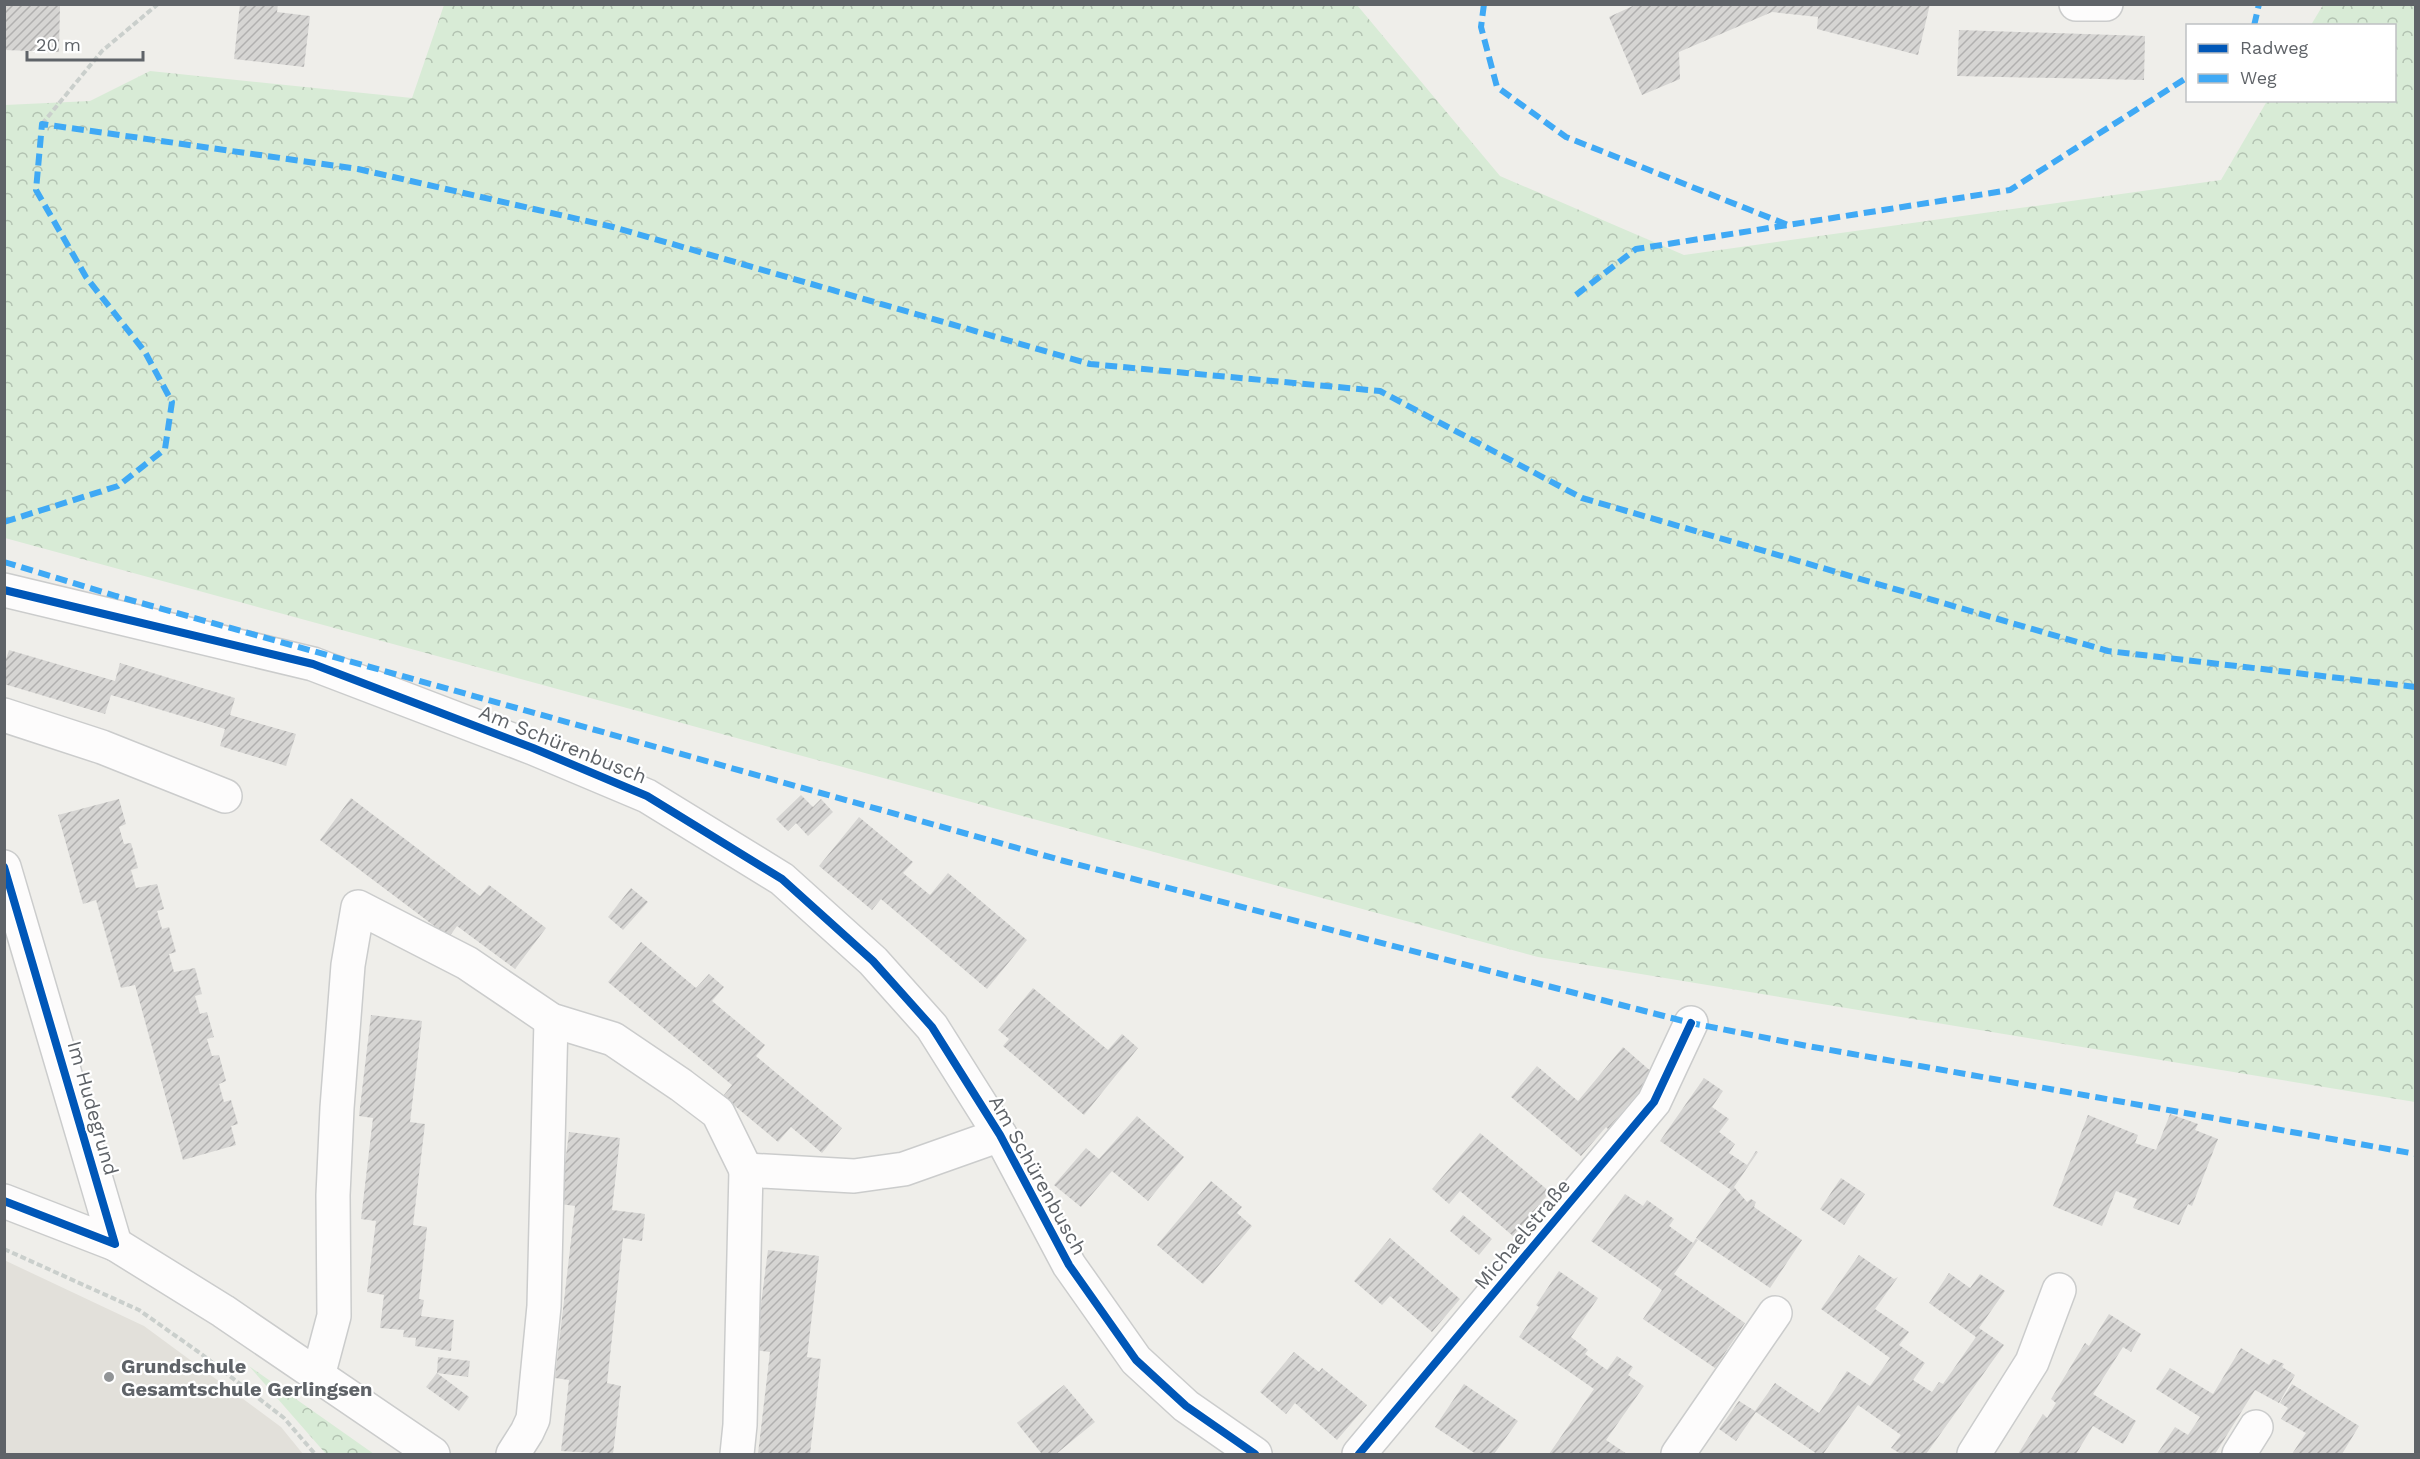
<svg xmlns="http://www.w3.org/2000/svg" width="2420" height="1459" font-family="'Work Sans',sans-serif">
<defs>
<pattern id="forest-crowns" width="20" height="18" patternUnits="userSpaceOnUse" patternTransform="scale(1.5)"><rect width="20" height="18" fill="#d8ebd6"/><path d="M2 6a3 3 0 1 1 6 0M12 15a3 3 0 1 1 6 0" fill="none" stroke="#b2c2b1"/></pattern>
<pattern id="building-hatch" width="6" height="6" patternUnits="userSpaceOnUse" patternTransform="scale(1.5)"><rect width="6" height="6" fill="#d6d5d3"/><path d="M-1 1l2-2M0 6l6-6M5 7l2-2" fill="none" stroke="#b1b0af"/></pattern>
</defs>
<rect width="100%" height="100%" fill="#efeeea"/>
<polygon fill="#e2e0da" points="4,1260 144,1326 281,1427 303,1454 5,1454"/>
<g fill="url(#forest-crowns)">
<polygon points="444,5 1357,5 1500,176 1684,255 2221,180 2267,101 2394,100 2394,26 2311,25 2323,5 2415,5 2415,1102 1538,957 5,538 5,105 90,101 150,71 412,98"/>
<polygon points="249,1366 374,1454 326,1454"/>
</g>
<g fill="url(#building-hatch)">
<polygon points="4,4 60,5 59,52 4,50"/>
<polygon points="240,4 278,4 277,12 310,16 304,67 234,59"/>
<polygon points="1637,4 1930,4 1918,55 1817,29 1818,17 1772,12 1679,52 1680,79 1642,95 1609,17"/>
<polygon points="1959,30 2145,36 2144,80 1957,76"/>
<polygon points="9,650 115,681 120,663 235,698 230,715 296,734 286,766 220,746 225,729 111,695 105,714 4,684 4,665"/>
<polygon points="801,795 813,807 821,799 833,812 808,836 796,823 788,831 776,819"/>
<polygon points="351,798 480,896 489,885 546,928 515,969 457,926 449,937 320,840"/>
<polygon points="119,799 126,824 119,827 124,844 131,843 138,868 131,870 136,888 157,884 164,909 157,911 162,929 169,927 176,952 169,954 174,972 195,968 202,994 195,996 200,1014 207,1012 214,1037 207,1039 212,1056 219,1055 226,1081 219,1084 224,1102 231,1100 238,1124 231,1126 236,1145 183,1160 135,985 121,988 96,900 83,904 58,815"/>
<polygon points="859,817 913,862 903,873 930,895 948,873 1027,940 987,989 881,899 872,910 819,866"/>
<polygon points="631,888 648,902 623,930 608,917"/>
<polygon points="641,942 696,988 709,974 724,987 712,1001 765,1045 756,1056 842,1128 822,1153 791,1127 778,1142 723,1096 732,1085 608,982"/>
<polygon points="1033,988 1108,1050 1122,1034 1138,1048 1084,1115 1003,1046 1009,1039 998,1030"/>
<polygon points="371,1015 422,1021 410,1122 425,1124 413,1225 427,1227 419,1299 424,1300 421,1316 454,1320 451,1351 415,1346 416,1338 403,1337 404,1330 380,1328 384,1295 367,1292 376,1221 361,1219 373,1118 359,1116"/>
<polygon points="1623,1047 1654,1074 1608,1129 1606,1127 1581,1156 1511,1097 1537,1066 1578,1101"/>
<polygon points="1704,1078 1723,1091 1712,1107 1729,1119 1719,1132 1735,1144 1729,1153 1747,1165 1756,1151 1758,1152 1734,1187 1747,1202 1751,1199 1756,1202 1754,1207 1802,1240 1770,1288 1696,1238 1731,1190 1660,1141"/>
<polygon points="2170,1114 2198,1124 2195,1130 2218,1139 2192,1206 2188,1204 2179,1225 2133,1208 2137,1199 2116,1191 2102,1226 2053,1206 2088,1115 2138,1135 2135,1143 2156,1150"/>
<polygon points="1137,1116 1184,1157 1148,1201 1112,1171 1081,1207 1054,1185 1086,1148 1099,1159"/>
<polygon points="569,1132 620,1138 612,1210 645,1214 642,1241 623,1238 607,1383 621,1386 613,1454 561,1451 569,1380 555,1378 575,1206 560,1204"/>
<polygon points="1480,1133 1550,1192 1513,1236 1460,1191 1449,1204 1432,1189"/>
<polygon points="1841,1178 1865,1194 1844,1225 1820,1209"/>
<polygon points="1211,1181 1242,1207 1237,1213 1252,1226 1203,1284 1157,1245"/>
<polygon points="1625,1194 1643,1206 1647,1200 1674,1219 1669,1226 1693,1243 1696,1239 1698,1240 1674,1274 1745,1323 1715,1368 1643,1319 1662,1290 1591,1241"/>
<polygon points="1463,1215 1492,1239 1479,1255 1450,1231"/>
<polygon points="1390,1238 1460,1299 1432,1332 1390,1296 1382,1305 1354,1281"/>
<polygon points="768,1250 819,1256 807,1357 821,1359 810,1454 758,1454 770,1352 755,1350"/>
<polygon points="1859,1255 1894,1279 1898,1277 1875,1309 1909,1332 1899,1345 1925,1363 1913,1380 1932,1392 1939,1382 1943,1384 1976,1337 1929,1303 1949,1273 1970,1288 1980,1274 2005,1291 1979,1328 2004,1345 1926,1454 1901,1454 1891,1448 1901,1435 1858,1405 1823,1454 1817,1454 1756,1412 1736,1441 1719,1429 1739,1401 1755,1411 1775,1383 1819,1413 1847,1371 1870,1386 1890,1358 1821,1309"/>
<polygon points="1559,1271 1598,1298 1571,1337 1588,1350 1585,1354 1607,1370 1617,1356 1633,1367 1628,1375 1644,1386 1606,1440 1627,1454 1549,1454 1594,1389 1519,1337 1539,1307 1536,1305"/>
<polygon points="2109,1314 2141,1334 2131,1352 2123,1347 2093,1394 2136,1421 2123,1444 2093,1426 2076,1454 2018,1454 2043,1414 2047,1418 2056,1403 2051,1399 2085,1343 2089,1346"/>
<polygon points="2241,1348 2269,1365 2273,1359 2284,1364 2282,1367 2295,1375 2279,1403 2255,1390 2215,1454 2157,1454 2175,1427 2188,1435 2200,1417 2156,1389 2170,1368 2213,1394"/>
<polygon points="1294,1352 1319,1372 1322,1368 1367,1405 1337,1440 1295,1403 1286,1414 1260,1392"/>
<polygon points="438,1357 470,1361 468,1377 437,1373"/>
<polygon points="437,1373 469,1397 459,1411 426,1387"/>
<polygon points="1464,1384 1518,1421 1494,1454 1476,1454 1435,1427"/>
<polygon points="2292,1384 2359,1426 2342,1454 2292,1454 2306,1433 2281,1419 2288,1408 2280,1403"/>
<polygon points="1064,1385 1095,1422 1056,1454 1042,1454 1017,1423"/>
</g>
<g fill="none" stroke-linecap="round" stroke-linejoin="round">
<defs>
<g id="minor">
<polyline points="2076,4 2106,4"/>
<polyline points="4,590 313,664 533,748 647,796 782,879 873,961 932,1027 1000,1135 1069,1265 1136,1360 1186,1406 1255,1454"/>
<polyline points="4,715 102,747 225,796"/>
<polyline points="4,867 115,1244 4,1201"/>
<polyline points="115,1244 223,1311 433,1454"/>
<polyline points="318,1376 334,1316 333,1195 337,1108 348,965 358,907 467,963 551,1020 613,1039 681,1085 718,1113 746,1170"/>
<polyline points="513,1454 527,1432 533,1419 544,1306 551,1020"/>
<polyline points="737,1454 740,1425 746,1170 854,1176 904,1169 1000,1135"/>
<polyline points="1359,1454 1654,1102 1691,1023"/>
<polyline points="1678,1454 1775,1313"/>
<polyline points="1974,1454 2032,1362 2059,1290"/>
<polyline points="2239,1454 2256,1427"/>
</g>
</defs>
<use href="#minor" stroke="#cbcccc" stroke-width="36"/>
<g stroke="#cacfcc" stroke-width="4" stroke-dasharray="6 3" stroke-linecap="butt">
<polyline points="42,124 102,51 158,4"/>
<polyline points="4,1249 139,1310 200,1353 284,1418 315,1454"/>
</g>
<use href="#minor" stroke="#fdfcfc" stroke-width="33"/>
<g stroke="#3fa9f5" stroke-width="6" stroke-dasharray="12 6" stroke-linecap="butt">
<polyline points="1484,4 1481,27 1497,87 1566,137 1788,225 2010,190 2188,77"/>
<polyline points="2254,26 2259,4"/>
<polyline points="1576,295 1636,249 1788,225"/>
<polyline points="4,522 118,486 165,449 172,402 145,352 86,277 36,190 42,124 358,169 613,227 1090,364 1380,391 1582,498 2108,651 2416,687"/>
<polyline points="4,562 116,596 1064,861 1691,1023 1802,1045 2416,1154"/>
</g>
<defs>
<g id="cycleway">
<polyline points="4,590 313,664 533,748 647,796 782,879 873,961 932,1027 1000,1135 1069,1265 1136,1360 1186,1406 1255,1454"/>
<polyline points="4,867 115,1244 4,1201"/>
<polyline points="1359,1454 1654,1102 1691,1023"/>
</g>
</defs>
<use href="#cycleway" stroke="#fff" stroke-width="11"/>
<use href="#cycleway" stroke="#0057b8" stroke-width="8"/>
</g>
<circle fill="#919496" stroke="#fff" stroke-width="2" cx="109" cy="1377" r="6"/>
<g text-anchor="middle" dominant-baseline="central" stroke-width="4.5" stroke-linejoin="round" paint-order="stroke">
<g font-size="20" fill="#5f6368" stroke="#fff">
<text transform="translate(563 744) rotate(22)">Am Schürenbusch</text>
<text transform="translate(93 1108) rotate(74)">Im Hudegrund</text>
<text transform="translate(1038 1175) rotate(61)">Am Schürenbusch</text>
<text transform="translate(1522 1234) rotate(-50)">Michaelstraße</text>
</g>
<g font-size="20" font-weight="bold" fill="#5f6368" stroke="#fff" text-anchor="start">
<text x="121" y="1366">Grundschule<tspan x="121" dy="23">Gesamtschule Gerlingsen</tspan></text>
</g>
</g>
<rect width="2420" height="1459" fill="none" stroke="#5f6368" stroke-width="12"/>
<rect x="2186" y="24" width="210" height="78" fill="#ffffff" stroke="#bfc1c3" stroke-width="1.5"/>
<rect x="2198" y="44" width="30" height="9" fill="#0057b8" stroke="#bfc1c3" stroke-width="1.5"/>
<text x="2240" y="54" font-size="18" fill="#5f6368">Radweg</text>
<rect x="2198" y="74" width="30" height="9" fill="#3fa9f5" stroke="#bfc1c3" stroke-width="1.5"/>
<text x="2240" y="84" font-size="18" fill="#5f6368">Weg</text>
<path d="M27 51v9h116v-9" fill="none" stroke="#5f6368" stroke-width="3"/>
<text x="36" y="51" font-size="18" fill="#5f6368" stroke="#ffffff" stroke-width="4.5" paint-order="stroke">20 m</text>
</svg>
